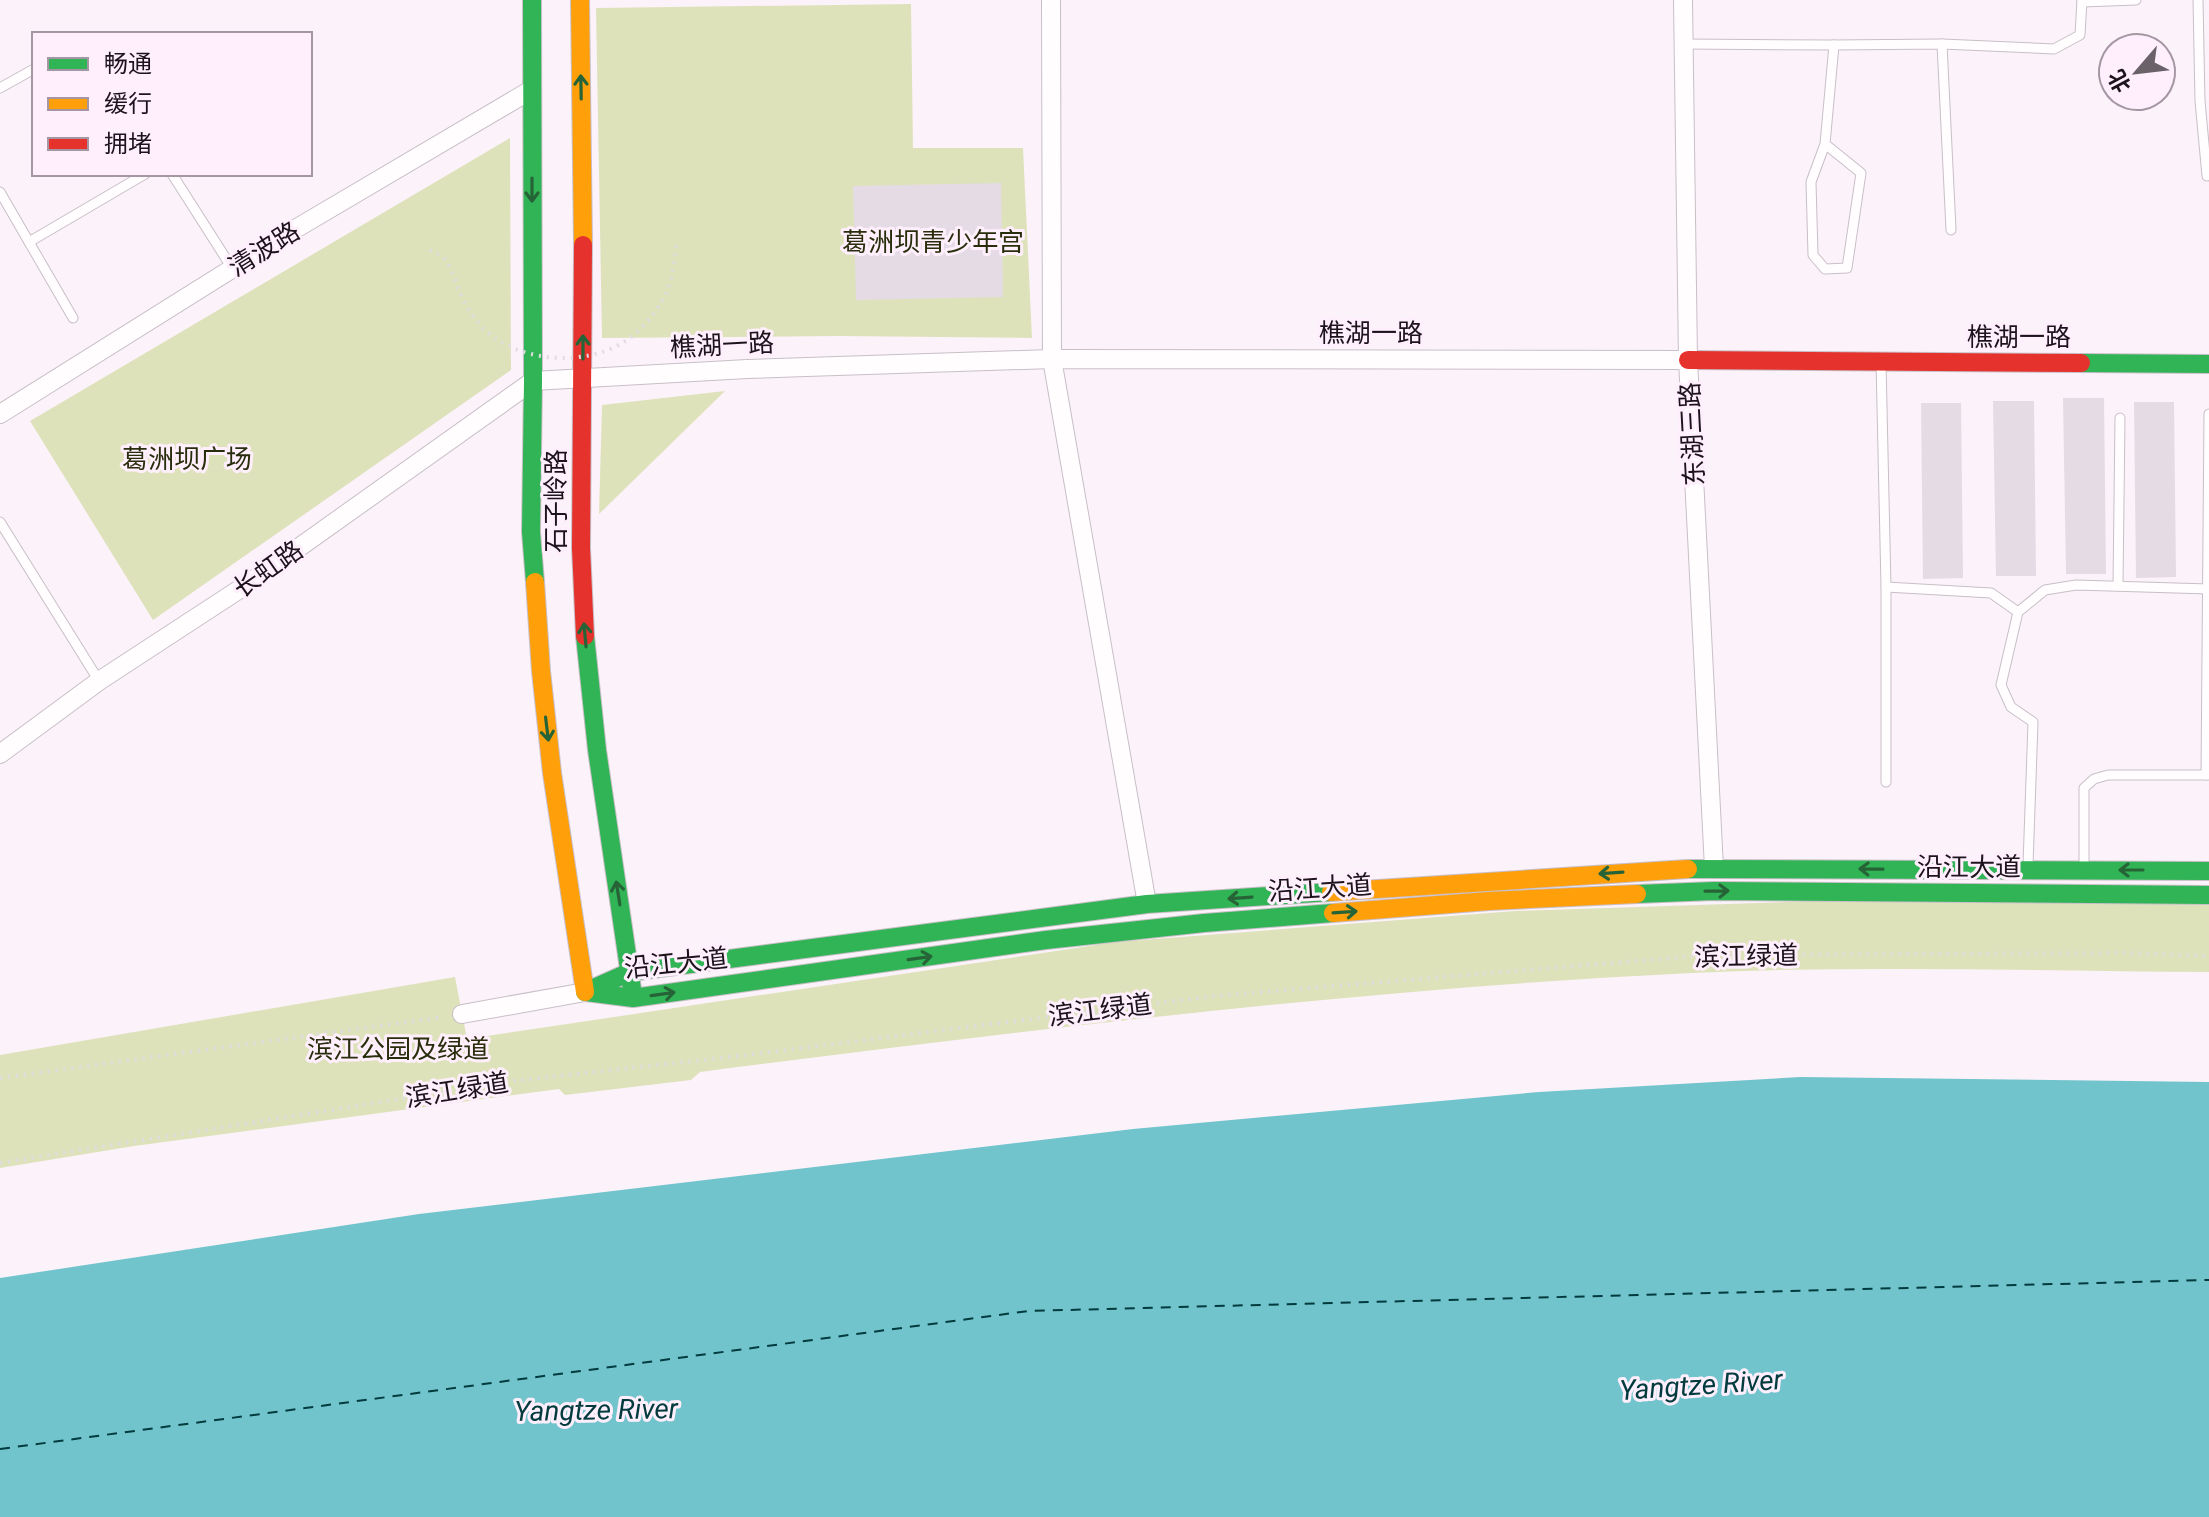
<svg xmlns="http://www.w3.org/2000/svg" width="2209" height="1517" font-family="Roboto,'Noto Sans SC',sans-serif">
<rect width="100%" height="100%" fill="#fcf2fa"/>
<g fill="#dee2bb">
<polygon points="911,4 913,148 1023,148 1032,338 839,336 602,338 596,8"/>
<polygon points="510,138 511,370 153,620 30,421"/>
<polygon points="725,391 599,514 602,405"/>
<path d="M1906 898 2209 903V972C2037 971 1864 965 1692 973 1359 989 1029 1030 700 1072L691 1080 565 1095 559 1089 134 1146 0 1168V1055L455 977 467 1039 1116 942 1515 911Z"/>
</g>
<polygon fill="#72c4cc" points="1800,1077 2209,1082 2209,1517 0,1517 0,1278 419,1214 1133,1129 1539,1092"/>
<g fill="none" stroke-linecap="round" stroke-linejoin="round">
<polyline stroke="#013b3e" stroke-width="2" stroke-dasharray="10 8" stroke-linecap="butt" points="0,1449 1028,1311 2209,1280"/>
</g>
<g fill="#e4dbe4">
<polygon points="1001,183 1003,297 856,300 853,186"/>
<polygon points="2063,398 2104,398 2106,574 2066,574"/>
<polygon points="1993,401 2034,401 2036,576 1996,576"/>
<polygon points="2134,402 2174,402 2176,577 2136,578"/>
<polygon points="1921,403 1961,403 1963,578 1923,579"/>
</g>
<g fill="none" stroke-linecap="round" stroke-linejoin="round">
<defs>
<g id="lane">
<polyline points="2198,0 2200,101 2207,176"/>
<polyline points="2082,2 2136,0"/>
<polyline points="1684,44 1834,45"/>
<polyline points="1942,44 1951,230"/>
<polyline points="0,88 34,69"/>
<polyline points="1825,144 1861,173 1847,268 1825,269 1813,255 1811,182 1825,144 1834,45 1942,44 2054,49 2080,35 2082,0"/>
<polyline points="172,174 232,268"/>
<polyline points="0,192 73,318"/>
<polyline points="29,242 145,174"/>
<polyline points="1881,362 1886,587 1886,782"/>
<polyline points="0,522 99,681"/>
<polyline points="2118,586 2120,418"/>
<polyline points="1886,587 1991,593 2018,612"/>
<polyline points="2206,775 2209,414"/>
<polyline points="2028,865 2033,722 2011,707 2001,685 2018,612 2045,590 2076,585 2209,589"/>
<polyline points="2084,867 2084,788 2094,779 2108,775 2209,775"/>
</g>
<g id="street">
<polyline points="1051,0 1052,359 1147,904"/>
<polyline points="1683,0 1688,360 1714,868"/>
<polyline points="0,414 297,228 531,90"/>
<polyline points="0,754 99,681 249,583 533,381 747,369 1052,359 1688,360"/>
<polyline points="462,1014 585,992"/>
</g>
<g id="fast">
<polyline points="532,0 533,381 531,532 535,582"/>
<polyline points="2081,363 2209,364"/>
<polyline points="585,636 597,750 632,989"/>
<polyline points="1688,869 2209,871"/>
<polyline points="1637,894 1714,891 2209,895"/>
<polyline points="585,992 630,972 1147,904 1331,892"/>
<polyline points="586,992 633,998 1046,940 1204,923 1333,913"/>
</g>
<g id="slow">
<polyline points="580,0 583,245"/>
<polyline points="535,582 541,671 552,773 585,992"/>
<polyline points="1331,892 1688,869"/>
<polyline points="1333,913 1489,901 1637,894"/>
</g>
<g id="jam">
<polyline points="583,245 581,548 585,636"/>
<polyline points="1688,360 2081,363"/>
</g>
</defs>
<use href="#lane" stroke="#c8bfc7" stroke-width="11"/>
<use href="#street" stroke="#c8bfc7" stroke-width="20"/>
<use href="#fast" stroke="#c8bfc7" stroke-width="20"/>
<use href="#slow" stroke="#c8bfc7" stroke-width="20"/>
<use href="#jam" stroke="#c8bfc7" stroke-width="20"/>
<g stroke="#dfdddf" stroke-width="4" stroke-dasharray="2 6" stroke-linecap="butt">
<polyline points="0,1078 444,1017"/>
<polyline points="0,1163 512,1081 722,1058 1215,996 1708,955 2127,953 2209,956"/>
</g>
<use href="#lane" stroke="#fffdfe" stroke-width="9"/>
<use href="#street" stroke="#fffdfe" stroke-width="18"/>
<use href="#fast" stroke="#30b455" stroke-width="18"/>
<use href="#slow" stroke="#ff9f0a" stroke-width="18"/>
<use href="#jam" stroke="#e5322d" stroke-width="18"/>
<path stroke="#dfdddf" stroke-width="4" stroke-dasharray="2 6" stroke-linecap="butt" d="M430 250C436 253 442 255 445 260 452 268 454 278 458 288 464 302 473 318 484 329 518 362 582 367 622 343 640 333 654 315 664 298 673 281 674 263 676 245"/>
</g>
<defs><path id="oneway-shaft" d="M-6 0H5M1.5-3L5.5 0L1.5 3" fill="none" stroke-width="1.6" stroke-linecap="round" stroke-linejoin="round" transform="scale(2)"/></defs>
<g stroke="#266438">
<use href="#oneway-shaft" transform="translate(581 87) rotate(-91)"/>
<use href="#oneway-shaft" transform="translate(532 190) rotate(90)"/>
<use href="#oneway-shaft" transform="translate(583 347) rotate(-90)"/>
<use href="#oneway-shaft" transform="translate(585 635) rotate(-95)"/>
<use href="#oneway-shaft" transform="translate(547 729) rotate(83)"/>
<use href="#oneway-shaft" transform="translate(1871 869) rotate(-179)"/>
<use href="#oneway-shaft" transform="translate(2131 870) rotate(-180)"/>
<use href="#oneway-shaft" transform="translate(1611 873) rotate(176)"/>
<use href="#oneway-shaft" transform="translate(1717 891) rotate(-1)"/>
<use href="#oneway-shaft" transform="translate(618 893) rotate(-99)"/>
<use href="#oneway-shaft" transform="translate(1240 898) rotate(176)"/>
<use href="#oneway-shaft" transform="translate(1345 912) rotate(-4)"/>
<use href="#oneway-shaft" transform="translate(920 958) rotate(-8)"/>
<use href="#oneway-shaft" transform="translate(663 994) rotate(-8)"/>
</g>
<g text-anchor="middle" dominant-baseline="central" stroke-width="6" stroke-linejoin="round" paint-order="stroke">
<g font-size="26" fill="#282d0b" stroke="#ffeffd">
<text x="933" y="242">葛洲坝青少年宫</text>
<text x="187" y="459">葛洲坝广场</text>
<text x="398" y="1049">滨江公园及绿道</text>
</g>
<g font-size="26" fill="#1c131b" stroke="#ffeffd">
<text transform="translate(264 249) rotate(-32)">清波路</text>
<text x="1371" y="333">樵湖一路</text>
<text x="2019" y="337">樵湖一路</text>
<text transform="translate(722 345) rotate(-3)">樵湖一路</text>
<text transform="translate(1692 434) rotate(-93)">东湖三路</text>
<text transform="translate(556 501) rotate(-90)">石子岭路</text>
<text transform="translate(268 569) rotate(-35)">长虹路</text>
<text x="1969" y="867">沿江大道</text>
<text transform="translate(1320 888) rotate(-4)">沿江大道</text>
<text transform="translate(1746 956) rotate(-1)">滨江绿道</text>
<text transform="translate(676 963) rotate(-6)">沿江大道</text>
<text transform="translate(1100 1010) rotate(-7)">滨江绿道</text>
<text transform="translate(457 1090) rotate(-9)">滨江绿道</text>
</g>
<g font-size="28" font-style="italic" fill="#013b3e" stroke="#ffeffd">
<text transform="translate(1701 1385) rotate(-4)">Yangtze River</text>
<text transform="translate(596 1410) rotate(-1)">Yangtze River</text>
</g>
</g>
<rect x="32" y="32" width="280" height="144" fill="#ffeffd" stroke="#a497a3" stroke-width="2"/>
<rect x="48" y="58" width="40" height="12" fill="#30b455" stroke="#a497a3" stroke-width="2"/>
<text x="104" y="72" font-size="24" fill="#1c131b">畅通</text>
<rect x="48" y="98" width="40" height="12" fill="#ff9f0a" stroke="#a497a3" stroke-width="2"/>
<text x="104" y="112" font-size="24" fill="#1c131b">缓行</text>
<rect x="48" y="138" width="40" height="12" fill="#e5322d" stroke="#a497a3" stroke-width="2"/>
<text x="104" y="152" font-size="24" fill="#1c131b">拥堵</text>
<g transform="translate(2137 72) rotate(242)"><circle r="38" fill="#ffeffd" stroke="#a497a3" stroke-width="2"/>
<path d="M0-6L14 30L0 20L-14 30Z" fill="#6a6169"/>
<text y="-12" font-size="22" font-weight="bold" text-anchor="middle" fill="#1c131b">北</text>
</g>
</svg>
